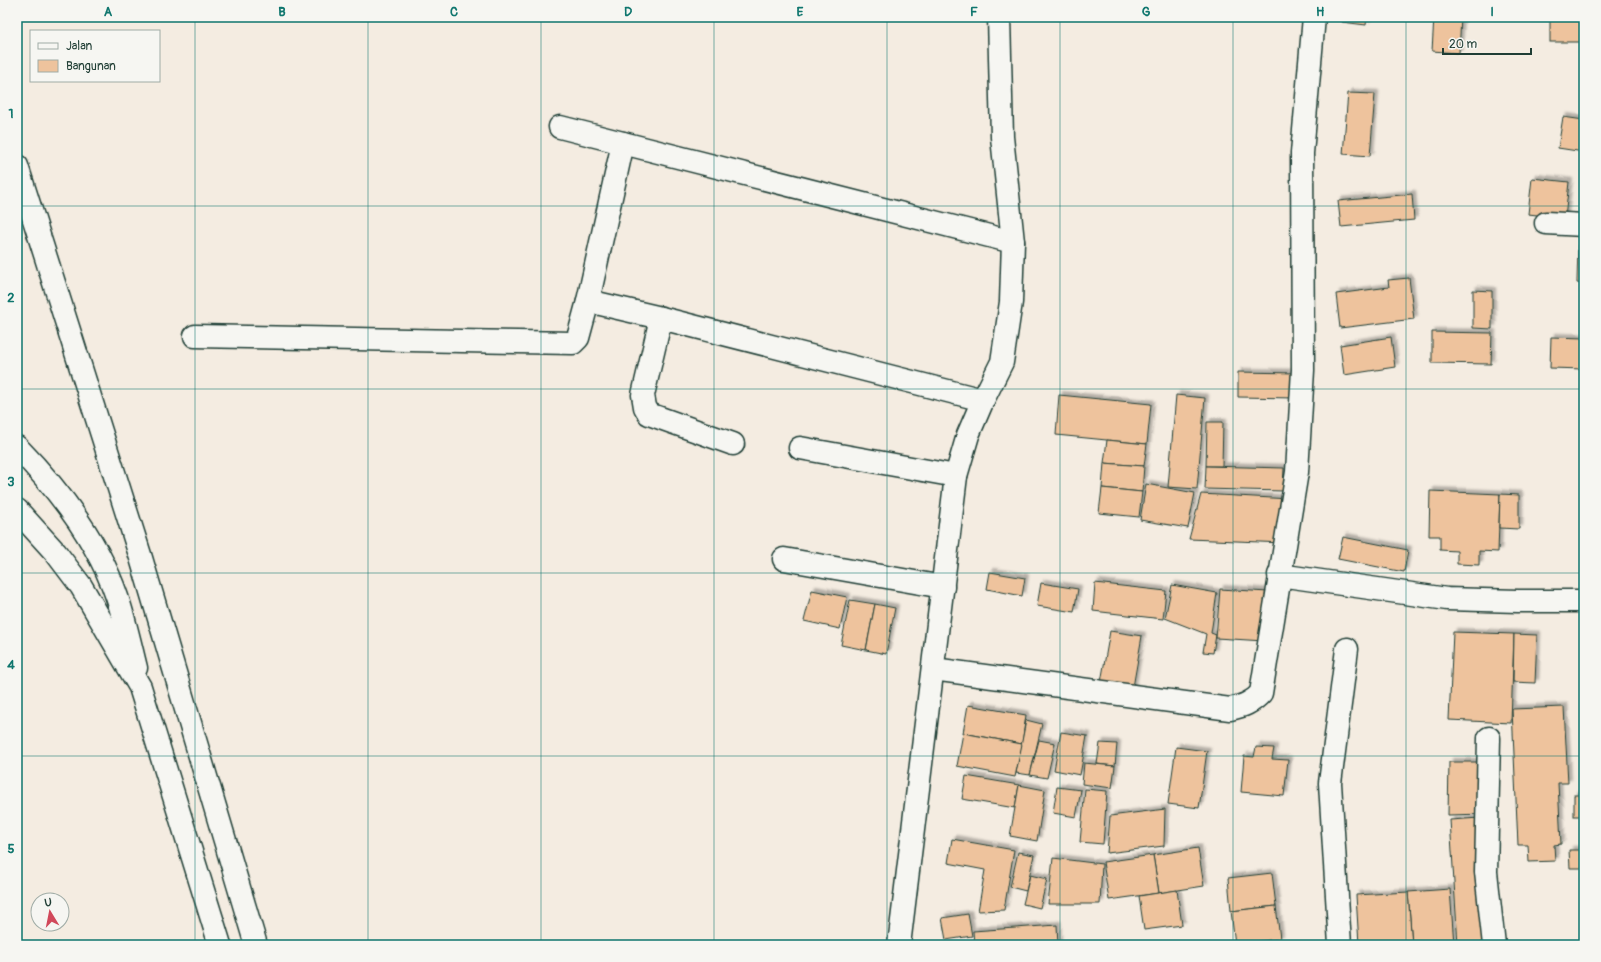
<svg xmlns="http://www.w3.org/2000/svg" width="1601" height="962" font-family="Pangolin,sans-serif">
<defs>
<filter id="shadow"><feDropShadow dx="3.5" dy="-3.5" stdDeviation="1" flood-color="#0004"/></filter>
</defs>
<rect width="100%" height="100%" fill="#f4ece1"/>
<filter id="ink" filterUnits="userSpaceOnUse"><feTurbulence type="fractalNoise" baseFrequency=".025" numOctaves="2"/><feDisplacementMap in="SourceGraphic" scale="8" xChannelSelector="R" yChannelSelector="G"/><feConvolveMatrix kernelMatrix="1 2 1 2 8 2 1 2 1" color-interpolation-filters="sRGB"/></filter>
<g filter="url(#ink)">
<g fill="#eec39d" stroke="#1f3d34" filter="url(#shadow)">
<polygon points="1343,17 1367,17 1366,25 1342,22"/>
<polygon points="1434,17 1461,17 1459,53 1432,51"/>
<rect x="1550" y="17" width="31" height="25"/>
<polygon points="1348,93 1375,94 1370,156 1343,154"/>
<polygon points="1563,117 1584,120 1584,152 1558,148"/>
<polygon points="1532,178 1569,182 1565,218 1528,214"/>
<polygon points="1412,194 1414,220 1341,227 1338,201"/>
<polygon points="1578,245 1584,245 1584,284 1577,283"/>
<polygon points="1409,278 1414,319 1340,328 1336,294 1389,287 1388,280"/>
<polygon points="1473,290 1492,291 1492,329 1473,328"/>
<polygon points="1432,332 1492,333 1491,364 1432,363"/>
<polygon points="1391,337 1395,367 1344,375 1340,345"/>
<polygon points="1551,337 1584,338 1584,369 1550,368"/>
<polygon points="1238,372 1296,373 1295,398 1238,397"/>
<polygon points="1059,395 1151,404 1147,444 1056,435"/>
<polygon points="1176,395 1205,398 1197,489 1168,487"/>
<polygon points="1207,422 1223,422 1222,466 1206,466"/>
<polygon points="1107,440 1147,444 1144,466 1104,463"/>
<polygon points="1104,463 1144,466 1142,492 1102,488"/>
<polygon points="1206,466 1284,468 1283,491 1205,489"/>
<polygon points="1146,484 1195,493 1188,528 1140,520"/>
<polygon points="1102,488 1142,492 1139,517 1099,513"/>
<polygon points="1430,491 1500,494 1498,552 1479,551 1479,565 1457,564 1457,551 1440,550 1440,536 1429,536"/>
<polygon points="1201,494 1290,499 1284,543 1189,539"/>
<polygon points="1500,494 1519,495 1519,529 1499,528"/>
<polygon points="1343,537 1408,550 1404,572 1338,559"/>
<polygon points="990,572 1025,578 1022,596 987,589"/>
<polygon points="1041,583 1078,589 1074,612 1037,606"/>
<polygon points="1095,583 1166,591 1163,619 1093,611"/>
<polygon points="1172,585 1217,593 1211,633 1216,635 1213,653 1203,652 1206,634 1165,618"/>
<polygon points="1220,589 1268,592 1264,641 1216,638"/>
<polygon points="812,590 847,597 840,629 804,621"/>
<polygon points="850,600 875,604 866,650 841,645"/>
<polygon points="875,604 895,608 886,654 866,650"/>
<polygon points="1110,631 1142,636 1132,693 1100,688"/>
<polygon points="1453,632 1514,634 1511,723 1449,720"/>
<polygon points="1514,634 1537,635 1535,683 1513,682"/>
<polygon points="968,705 1026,715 1022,744 963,733"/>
<polygon points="1564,707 1568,783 1558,783 1561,844 1554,845 1555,861 1529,862 1528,845 1518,845 1512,709"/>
<polygon points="1026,720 1042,724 1030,775 1016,773"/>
<polygon points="1061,732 1087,736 1080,775 1054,770"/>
<polygon points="963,733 1022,744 1015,777 957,766"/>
<polygon points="1039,740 1055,743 1047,778 1030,775"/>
<polygon points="1100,743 1117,744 1115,766 1097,764"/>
<polygon points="1176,747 1207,751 1199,808 1168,804"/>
<polygon points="1256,747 1274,748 1272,759 1288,760 1284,796 1241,792 1244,756 1254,757"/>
<polygon points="1449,762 1485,762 1485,814 1448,815"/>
<polygon points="1084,763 1115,766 1112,788 1082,784"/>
<polygon points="966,776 1019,785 1015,808 962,799"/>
<polygon points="1019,785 1045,790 1037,841 1010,836"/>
<polygon points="1057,787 1081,790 1076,817 1053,813"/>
<polygon points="1085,789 1107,791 1103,844 1080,842"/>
<rect x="1574" y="795" width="10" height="21"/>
<polygon points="1165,809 1164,846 1107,853 1110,816"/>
<polygon points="1480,818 1488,945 1458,945 1450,820"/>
<polygon points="952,839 1014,850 1004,910 978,911 985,870 948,863"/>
<polygon points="1198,848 1204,886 1159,893 1153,855"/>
<polygon points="1569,850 1584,850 1584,868 1570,868"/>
<polygon points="1018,852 1034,855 1026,891 1010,887"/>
<polygon points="1153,855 1159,893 1109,900 1103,862"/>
<polygon points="1053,858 1102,864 1100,904 1048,904"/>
<polygon points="1272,873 1276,906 1231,911 1228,878"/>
<polygon points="1030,875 1047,879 1040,908 1023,904"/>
<polygon points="1450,889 1454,945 1412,945 1408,892"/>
<polygon points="1177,890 1182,925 1144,930 1139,896"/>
<polygon points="1408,892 1412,945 1359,945 1356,895"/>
<polygon points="1276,906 1280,939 1235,944 1231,911"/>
<polygon points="968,914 972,936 946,940 942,918"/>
<polygon points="1057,925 1058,945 974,945 973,931"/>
</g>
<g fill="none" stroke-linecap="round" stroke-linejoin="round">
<defs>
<g id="minor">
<polyline points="560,127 1013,242"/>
<polyline points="1546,223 1584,225"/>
<polyline points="588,301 661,318 983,400"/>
<polyline points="661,318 643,395 645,407 649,414 733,444"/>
<polyline points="195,336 573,343 578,338 588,301 623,143"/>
<polyline points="800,448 956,476"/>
<polyline points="784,559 943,587"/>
<polyline points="1279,575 1447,599 1518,601 1584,601"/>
<path d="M933 669 1230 709C1243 706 1252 703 1261 693L1297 472 1303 370 1302 153 1314 17"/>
<polyline points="1489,738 1486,872 1494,945"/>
<polyline points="899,945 956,476 968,435 983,400 1002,362 1011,302 1013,242 1002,137 999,17"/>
<polyline points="1340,945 1330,783 1347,649"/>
</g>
<g id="highway">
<polyline points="17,166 141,558 256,945"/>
<path d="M17 447C58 489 98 541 117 597 125 620 130 644 136 668"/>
<polyline points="17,510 56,553 81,586 140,687 220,945"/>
</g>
</defs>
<use href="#minor" stroke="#1f3d34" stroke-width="25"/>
<use href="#highway" stroke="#1f3d34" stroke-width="25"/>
<use href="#minor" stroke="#f6f6f2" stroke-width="22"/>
<use href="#highway" stroke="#f6f6f2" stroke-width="22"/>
</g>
</g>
<path fill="none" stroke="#0f766e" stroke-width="1" stroke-opacity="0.55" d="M195 17V945M368 17V945M541 17V945M714 17V945M887 17V945M1060 17V945M1233 17V945M1406 17V945M17 206H1584M17 389H1584M17 573H1584M17 756H1584"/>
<rect width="1601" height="962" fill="none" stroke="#f6f6f2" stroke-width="44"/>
<rect x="30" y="30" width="130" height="52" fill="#f6f6f2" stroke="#a0aca6"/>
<rect x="38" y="43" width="20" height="6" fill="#f6f6f2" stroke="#a0aca6"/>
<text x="66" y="50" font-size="12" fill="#1f3d34">Jalan</text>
<rect x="38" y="60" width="20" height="12" fill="#eec39d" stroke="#a0aca6"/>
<text x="66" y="70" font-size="12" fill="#1f3d34">Bangunan</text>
<g transform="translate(50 912) rotate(350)"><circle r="19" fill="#f6f6f2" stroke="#a0aca6"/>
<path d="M0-3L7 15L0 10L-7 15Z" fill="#d1495b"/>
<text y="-6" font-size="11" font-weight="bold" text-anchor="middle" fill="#1f3d34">U</text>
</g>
<path d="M1443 48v6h88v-6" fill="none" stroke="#1f3d34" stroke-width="2"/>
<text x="1449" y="48" font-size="12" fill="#1f3d34" stroke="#f6f6f2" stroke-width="3" paint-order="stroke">20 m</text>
<rect x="22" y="22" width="1557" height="918" fill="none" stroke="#0f766e" stroke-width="1.5"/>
<g font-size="13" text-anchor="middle" font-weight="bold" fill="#0f766e">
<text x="108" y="16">A</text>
<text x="282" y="16">B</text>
<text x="454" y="16">C</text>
<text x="628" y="16">D</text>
<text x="800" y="16">E</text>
<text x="974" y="16">F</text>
<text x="1146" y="16">G</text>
<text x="1320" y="16">H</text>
<text x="1492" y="16">I</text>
<text x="11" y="118">1</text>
<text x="11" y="302">2</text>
<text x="11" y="486">3</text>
<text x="11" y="669">4</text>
<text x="11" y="853">5</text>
</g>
</svg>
